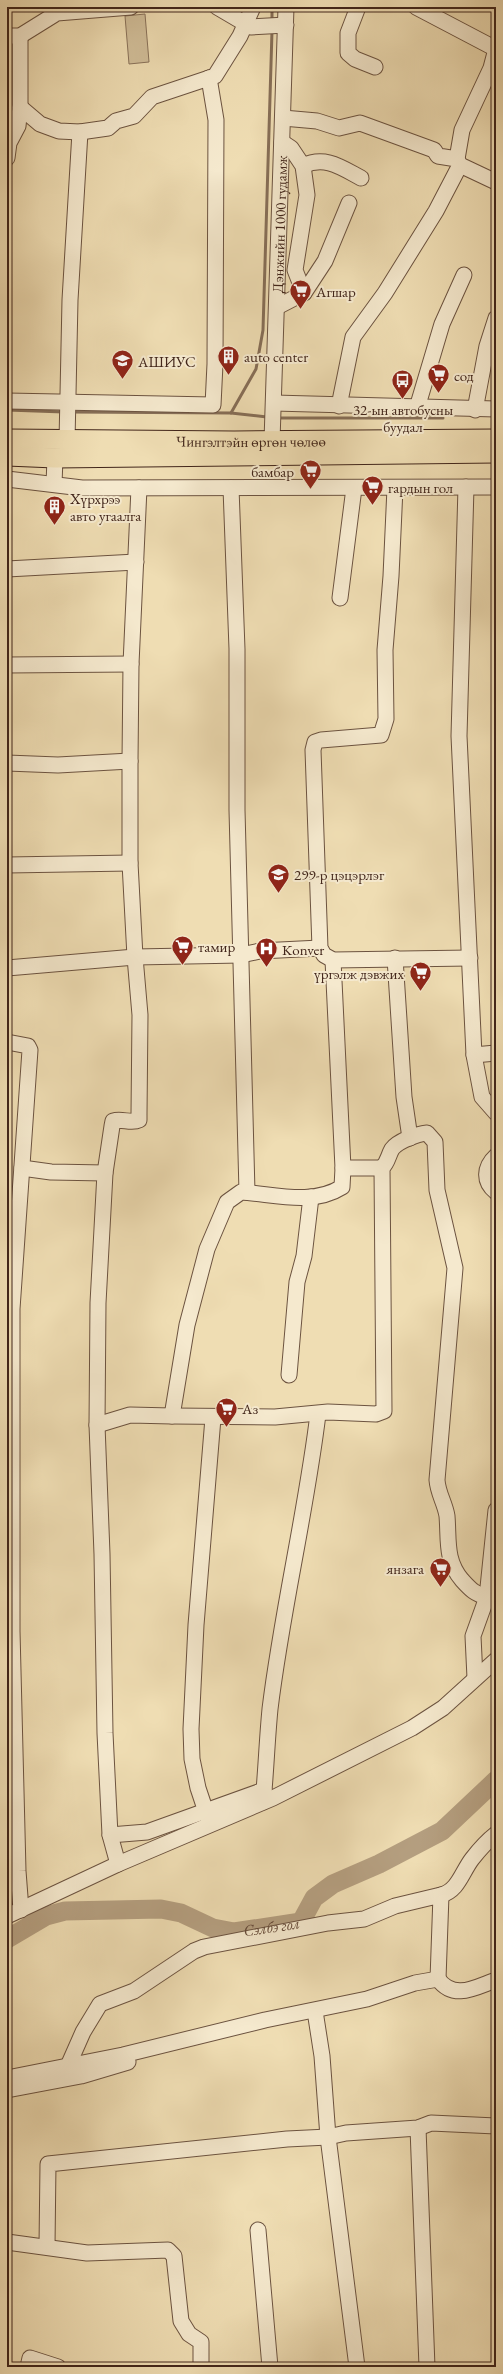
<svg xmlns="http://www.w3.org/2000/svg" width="503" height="2374" font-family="'EB Garamond',serif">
<rect width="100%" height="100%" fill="#efddb3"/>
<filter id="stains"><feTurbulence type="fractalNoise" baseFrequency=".005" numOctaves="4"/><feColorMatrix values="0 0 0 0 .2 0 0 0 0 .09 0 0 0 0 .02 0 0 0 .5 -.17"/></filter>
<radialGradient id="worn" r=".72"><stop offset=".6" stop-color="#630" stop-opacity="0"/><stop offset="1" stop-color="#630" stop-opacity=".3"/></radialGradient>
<polygon fill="#d1be99" stroke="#89725a" points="145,14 149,62 129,64 125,16"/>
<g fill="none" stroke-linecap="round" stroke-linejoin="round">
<g stroke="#866e57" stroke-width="3">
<polyline points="272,21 272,7"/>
<polyline points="7,410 64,412"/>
<polyline points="71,412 231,413 267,417"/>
<polyline points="231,413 256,369 263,330 272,31"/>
<polyline points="277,418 443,418"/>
</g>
<path stroke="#b49e7f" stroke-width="19" id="s1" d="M7 1939 46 1916 65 1911 161 1909 181 1913 213 1928 234 1932 301 1922 314 1898 333 1884 379 1864 442 1831 496 1780"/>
<defs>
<g id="minor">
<polyline points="217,7 251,27 286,25"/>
<polyline points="358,7 348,33 348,53 355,59 375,67"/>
<polyline points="416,7 496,49 491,68 462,130 457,159"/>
<polyline points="7,36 20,36 57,13 131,7"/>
<polyline points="20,107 40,124 59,131 80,132 108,128 116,121 134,116 152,97 215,76 240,36 253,7"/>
<polyline points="283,118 317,121 339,128 360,123 434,150 438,156 457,159 460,165 496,182"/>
<polyline points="282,142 291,148 303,166 307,195 295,270 304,293"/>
<polyline points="7,158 9,143 18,126 20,107 20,36"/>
<path d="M303 166C325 155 342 168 361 178"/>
<polyline points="277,307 304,293 325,261 349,203"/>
<polyline points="7,401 213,405 215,364 216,120 209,78"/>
<polyline points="274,403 496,409"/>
<polyline points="339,406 353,337 385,293 436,211 460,165"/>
<polyline points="417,408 442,324 464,275"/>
<polyline points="475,410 487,346 496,318"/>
<polyline points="67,441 70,300 80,132"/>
<path id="s2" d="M272 441 286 7"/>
<polyline points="7,479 82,488 496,487"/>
<polyline points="54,484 55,458"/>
<polyline points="466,487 459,736 474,1055 496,1053"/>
<polyline points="231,488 237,649 237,810 247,1192"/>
<polyline points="395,488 391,576 385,650 386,719 381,735 321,740 315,742 313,750 320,948 324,955 333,960 470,958"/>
<polyline points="7,569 136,562"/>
<polyline points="340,598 354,488"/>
<polyline points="7,665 131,664"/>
<polyline points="7,763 58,765 130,761"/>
<polyline points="7,865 130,863"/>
<polyline points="395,958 404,1097 410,1138"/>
<polyline points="333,960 343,1168 382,1168"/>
<polyline points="7,968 135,957 241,955 260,951 320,948"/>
<polyline points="7,1042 28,1046 30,1050 12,1309 12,1631 18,1871 21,1910"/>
<polyline points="474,1055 482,1097 496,1113"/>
<path d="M496 1156C484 1167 483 1182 496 1192"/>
<polyline points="22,1168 51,1172 105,1173"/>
<polyline points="289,1375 297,1282 304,1256 311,1197"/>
<path d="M172 1416 275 1417 328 1412 376 1414 384 1411 382 1168C388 1162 388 1156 392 1149 398 1141 417 1134 427 1133L435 1142 437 1190 455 1268 437 1480C438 1494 445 1503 447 1516 449 1540 445 1560 462 1580 471 1590 475 1594 487 1597"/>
<path d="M97 1425 130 1415 172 1416 187 1325 207 1249 227 1202 241 1192C274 1194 312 1206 342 1187L343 1168"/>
<polyline points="475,1678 473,1636 487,1597 496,1510"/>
<path d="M263 1802C266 1771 267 1740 270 1709 282 1610 306 1513 318 1414"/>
<polyline points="210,1824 198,1788 192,1759 191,1729 196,1625 213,1418"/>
<polyline points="110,1835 147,1832 264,1790"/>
<polyline points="118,1864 273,1798 412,1728 443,1708 496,1660"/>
<path d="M441 1895C458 1891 462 1872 472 1859 479 1850 487 1841 496 1834"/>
<path d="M7 1916 118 1864 110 1835 105 1733 102 1554 97 1425 98 1303 105 1173 112 1126 113 1121C122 1118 131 1124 139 1120V1115L140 1015 135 957 130 863V761L131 664 139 488"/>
<polyline points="315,2011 322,2056 328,2137 357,2367"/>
<polyline points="68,2066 83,2032 100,2004 134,1991 194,1951 204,1947 328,1923 364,1919 395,1906 441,1895 438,1979"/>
<path d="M7 2078 123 2055 265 2020 367 1999 415 1983 438 1979C454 2001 476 1987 496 1980"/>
<polyline points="7,2090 81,2076 128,2062"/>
<polyline points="418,2128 427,2367"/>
<polyline points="258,2230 270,2367"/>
<polyline points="7,2242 87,2253 168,2250 174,2256 181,2321 189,2334 201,2342 201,2367"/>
<polyline points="47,2246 48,2164 287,2139 328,2137 346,2133 418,2128 431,2123 496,2126"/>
<polyline points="28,2367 30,2358 58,2367"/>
</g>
<g id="major">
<path id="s3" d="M7 439 234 441 496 439"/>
<polyline points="7,456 55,458 496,453"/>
</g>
</defs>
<use href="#minor" stroke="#6c5340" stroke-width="17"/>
<use href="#major" stroke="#41251a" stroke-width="21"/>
<use href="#minor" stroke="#f5e9ce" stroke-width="15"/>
<use href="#major" stroke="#efddb3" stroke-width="19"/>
</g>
<defs>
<symbol id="supermarket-pin" viewBox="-11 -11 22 30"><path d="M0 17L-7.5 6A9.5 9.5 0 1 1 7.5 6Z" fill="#8f2418" stroke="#f5e9ce"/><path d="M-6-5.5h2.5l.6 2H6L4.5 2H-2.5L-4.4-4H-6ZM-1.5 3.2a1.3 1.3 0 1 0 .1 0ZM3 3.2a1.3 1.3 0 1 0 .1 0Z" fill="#fff"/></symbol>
<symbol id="building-pin" viewBox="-11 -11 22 30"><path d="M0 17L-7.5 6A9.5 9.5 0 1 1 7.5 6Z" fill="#8f2418" stroke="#f5e9ce"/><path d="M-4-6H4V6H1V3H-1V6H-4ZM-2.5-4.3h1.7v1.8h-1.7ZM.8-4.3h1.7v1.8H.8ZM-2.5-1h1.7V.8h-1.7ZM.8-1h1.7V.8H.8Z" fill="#fff"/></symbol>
<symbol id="university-pin" viewBox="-11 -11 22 30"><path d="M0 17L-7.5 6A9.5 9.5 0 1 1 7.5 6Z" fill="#8f2418" stroke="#f5e9ce"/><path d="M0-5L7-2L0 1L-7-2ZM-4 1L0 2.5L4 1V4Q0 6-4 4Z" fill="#fff"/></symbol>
<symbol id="bus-pin" viewBox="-11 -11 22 30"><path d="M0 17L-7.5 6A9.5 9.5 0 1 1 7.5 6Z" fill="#8f2418" stroke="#f5e9ce"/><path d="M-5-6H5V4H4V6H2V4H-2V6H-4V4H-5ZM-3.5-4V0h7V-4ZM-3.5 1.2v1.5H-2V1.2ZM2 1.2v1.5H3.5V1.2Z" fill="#fff"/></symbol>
<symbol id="school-pin" viewBox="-11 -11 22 30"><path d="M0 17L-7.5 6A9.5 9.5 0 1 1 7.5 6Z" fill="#8f2418" stroke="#f5e9ce"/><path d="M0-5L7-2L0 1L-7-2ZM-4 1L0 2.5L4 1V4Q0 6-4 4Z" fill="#fff"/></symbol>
<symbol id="hospital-pin" viewBox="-11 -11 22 30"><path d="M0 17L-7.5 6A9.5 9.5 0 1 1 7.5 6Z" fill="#8f2418" stroke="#f5e9ce"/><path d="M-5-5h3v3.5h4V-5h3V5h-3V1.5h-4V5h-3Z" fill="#fff"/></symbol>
</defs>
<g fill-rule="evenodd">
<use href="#supermarket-pin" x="288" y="278" width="25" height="34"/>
<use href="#building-pin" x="216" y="344" width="25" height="34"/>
<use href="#university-pin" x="110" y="348" width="25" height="34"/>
<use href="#supermarket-pin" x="426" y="362" width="25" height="34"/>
<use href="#bus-pin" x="390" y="368" width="25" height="34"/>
<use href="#supermarket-pin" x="298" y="458" width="25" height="34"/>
<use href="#supermarket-pin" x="360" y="474" width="25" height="34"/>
<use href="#building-pin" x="42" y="494" width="25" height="34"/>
<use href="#school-pin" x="266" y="862" width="25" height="34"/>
<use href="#supermarket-pin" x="170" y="934" width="25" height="34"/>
<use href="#hospital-pin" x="254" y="936" width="25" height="34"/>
<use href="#supermarket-pin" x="408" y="960" width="25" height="34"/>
<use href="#supermarket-pin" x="214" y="1396" width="25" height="34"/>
<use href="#supermarket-pin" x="428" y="1556" width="25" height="34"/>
</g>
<g text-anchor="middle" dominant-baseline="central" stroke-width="4" stroke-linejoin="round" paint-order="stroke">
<g font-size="15" fill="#41251a" stroke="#f5e9ce">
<text stroke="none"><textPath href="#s2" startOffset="217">Дэнжийн 1000 гудамж</textPath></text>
<text stroke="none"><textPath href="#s3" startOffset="244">Чингэлтэйн өргөн чөлөө</textPath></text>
</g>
<g font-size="15" fill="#41251a" stroke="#f5e9ce" text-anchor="start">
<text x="316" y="291">Агшар</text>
<text x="244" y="356">auto center</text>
<text x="138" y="361">АШИУС</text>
<text x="454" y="375">сод</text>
<text x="403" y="409" text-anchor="middle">32-ын автобусны<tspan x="403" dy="17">буудал</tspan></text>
<text x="294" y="471" text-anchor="end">бамбар</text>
<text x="388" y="487">гардын гол</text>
<text x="70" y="498">Хүрхрээ<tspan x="70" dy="17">авто угаалга</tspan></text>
<text x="294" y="874">299-р цэцэрлэг</text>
<text x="198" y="946">тамир</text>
<text x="282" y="949">Konver</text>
<text x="404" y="973" text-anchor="end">үргэлж дэвжих</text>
<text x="242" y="1408">Аз</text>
<text x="424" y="1568" text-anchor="end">янзага</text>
</g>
<g font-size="16" font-style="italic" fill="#644938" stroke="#f5e9ce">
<text stroke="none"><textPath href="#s1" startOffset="276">Сэлбэ гол</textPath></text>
</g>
</g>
<rect width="503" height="2374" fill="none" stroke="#efddb3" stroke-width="24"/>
<rect x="8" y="8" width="487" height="2358" fill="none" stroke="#41251a" stroke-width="2"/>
<rect x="12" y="12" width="479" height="2350" fill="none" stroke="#41251a"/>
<rect width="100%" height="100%" filter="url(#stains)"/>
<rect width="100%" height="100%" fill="url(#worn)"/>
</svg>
